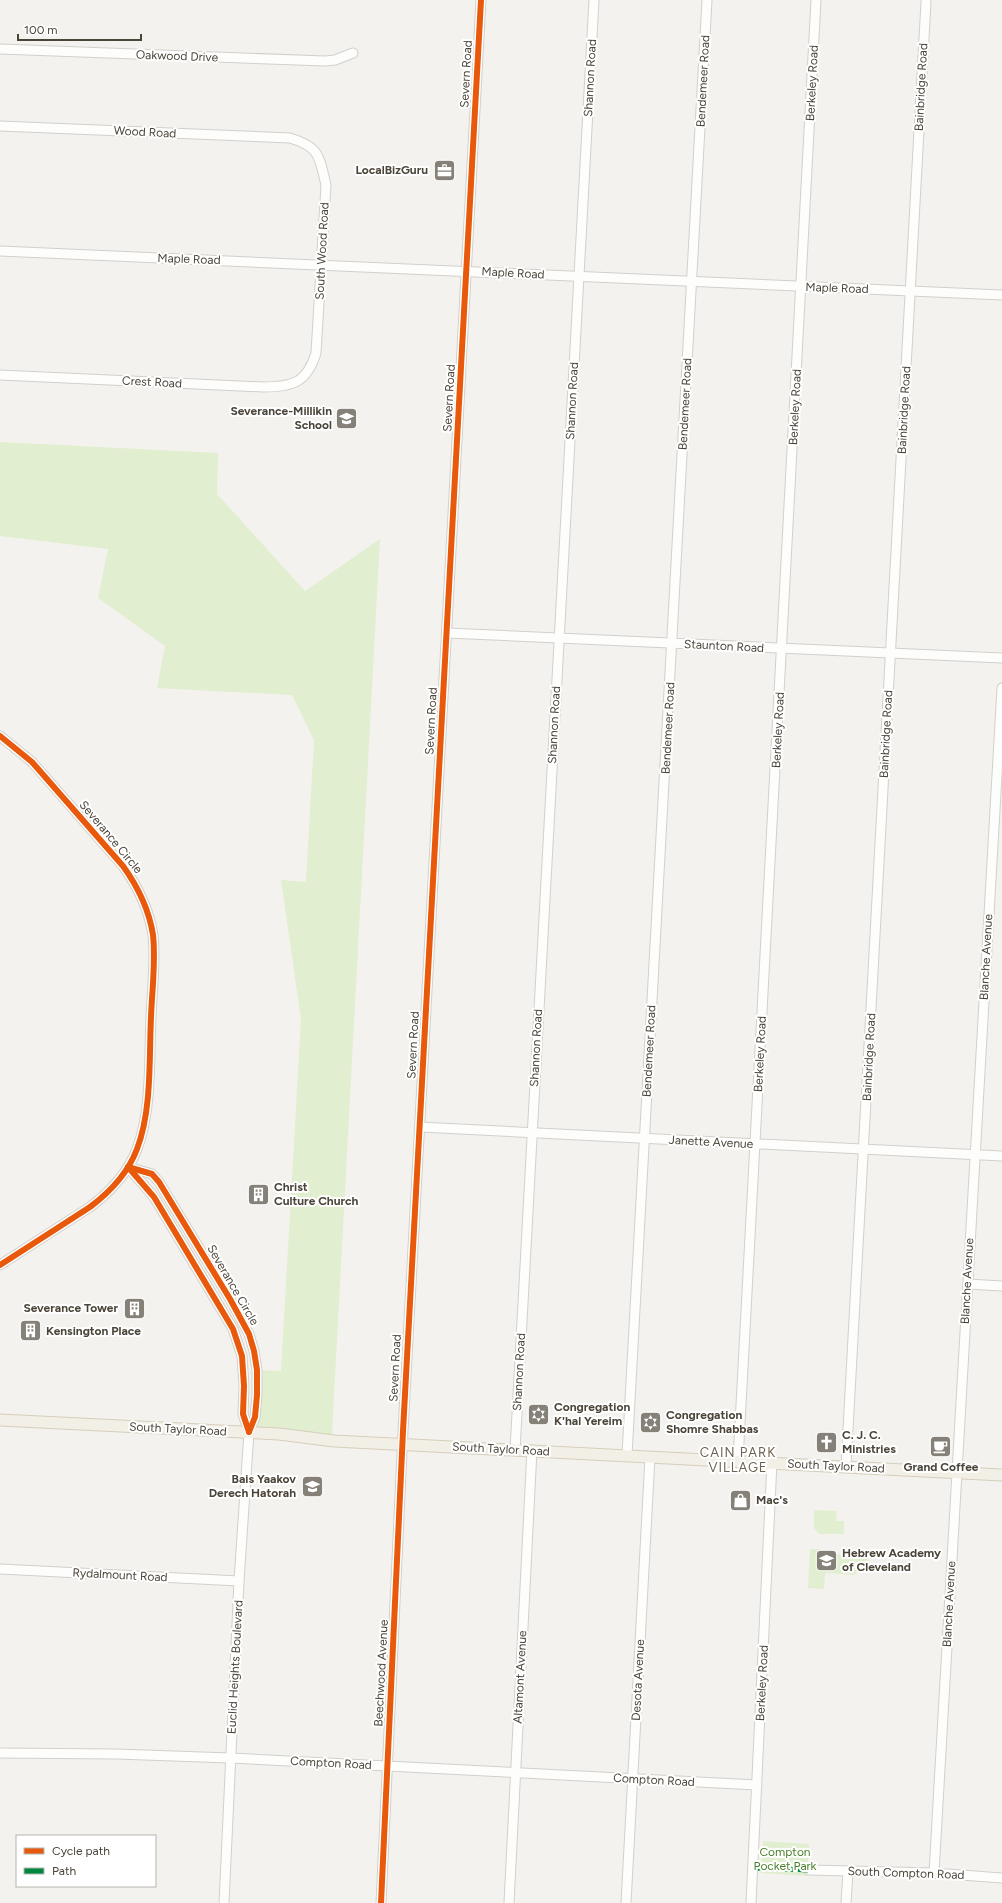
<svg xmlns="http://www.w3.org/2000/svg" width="1002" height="1903" font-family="Figtree,sans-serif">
<rect width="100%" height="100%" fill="#f4f2ee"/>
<g fill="#e1eecf">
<polygon points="0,442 218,453 217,494 305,591 380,539 332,1433 334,1441 249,1432 257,1370 281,1371 301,1019 281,880 306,882 314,740 292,695 157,688 165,646 98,598 108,549 0,536"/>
<polygon points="814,1510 837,1511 836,1521 844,1521 844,1534 819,1534 814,1528"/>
<polygon points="810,1549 826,1550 828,1554 869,1556 868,1570 860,1570 854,1575 825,1573 824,1589 808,1588"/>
<polygon points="763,1841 809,1844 807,1876 761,1873"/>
</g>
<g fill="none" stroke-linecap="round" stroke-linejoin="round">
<defs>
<g id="minor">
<polyline points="0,49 325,61 335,60 353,53"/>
<path d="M0 126 290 138C320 147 319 156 326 185L316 353C307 383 292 387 263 387L0 375"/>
<polyline points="0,251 1002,295"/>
<polyline points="447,633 1002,658"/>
<path d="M0 736 32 762 123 866C138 887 149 909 153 935 156 961 152 990 151 1017 149 1059 152 1110 137 1149 128 1173 110 1192 90 1207L0 1265"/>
<polyline points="420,1127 1002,1156"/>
<polyline points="128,1167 154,1197 233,1329 242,1356 244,1386 243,1414 249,1432 239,1581 224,1903"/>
<polyline points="128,1167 152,1174 159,1182 230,1299 249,1334 254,1351 257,1370 257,1395 255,1417 249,1432"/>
<polyline points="968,1284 1002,1286"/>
<polyline points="515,1450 594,0"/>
<polyline points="627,1455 707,0"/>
<polyline points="738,1461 816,0"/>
<polyline points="846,1466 926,2"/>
<polyline points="0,1569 239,1581"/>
<polyline points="0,1753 116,1754 230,1758 757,1785"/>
<polyline points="809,1870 934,1873 1002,1878"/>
<polyline points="934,1873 1002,688"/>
<polyline points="381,1903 403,1431 481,0"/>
<polyline points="509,1903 532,1450"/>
<polyline points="626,1903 650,1457"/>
<polyline points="751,1903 772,1462"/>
<polyline points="846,1903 848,1871"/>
</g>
<polyline id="major" points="0,1420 279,1434 334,1441 1002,1475"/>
</defs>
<use href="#minor" stroke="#d2d0cb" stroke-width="11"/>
<use href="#major" stroke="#d6cebb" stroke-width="13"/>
<use href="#minor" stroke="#fdfdfc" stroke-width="9"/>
<use href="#major" stroke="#f2efe6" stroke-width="11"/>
<polyline stroke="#00873e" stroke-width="5" stroke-dasharray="10 5" stroke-linecap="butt" points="753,1868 809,1870"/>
<defs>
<g id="cycleway">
<path d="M0 736 32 762 123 866C138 887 149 909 153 935 156 961 152 990 151 1017 149 1059 152 1110 137 1149 128 1173 110 1192 90 1207L0 1265"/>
<polyline points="128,1167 152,1174 159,1182 230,1299 249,1334 254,1351 257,1370 257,1395 255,1417 249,1432"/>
<polyline points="128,1167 154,1197 233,1329 242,1356 244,1386 243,1414 249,1432"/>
<polyline points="381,1903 403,1431 481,0"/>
</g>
</defs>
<use href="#cycleway" stroke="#fff" stroke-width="8"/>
<use href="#cycleway" stroke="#e8590c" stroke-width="6"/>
</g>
<defs>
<symbol id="office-square" viewBox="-11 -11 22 22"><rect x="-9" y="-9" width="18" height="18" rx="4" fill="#868178" stroke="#fff"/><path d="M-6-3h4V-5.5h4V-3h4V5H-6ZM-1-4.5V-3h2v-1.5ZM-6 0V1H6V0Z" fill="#fff"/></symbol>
<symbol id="school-square" viewBox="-11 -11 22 22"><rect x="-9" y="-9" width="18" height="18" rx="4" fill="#868178" stroke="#fff"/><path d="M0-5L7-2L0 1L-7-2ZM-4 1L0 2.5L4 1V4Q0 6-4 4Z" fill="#fff"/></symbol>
<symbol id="building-square" viewBox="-11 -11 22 22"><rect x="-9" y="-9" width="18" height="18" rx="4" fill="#868178" stroke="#fff"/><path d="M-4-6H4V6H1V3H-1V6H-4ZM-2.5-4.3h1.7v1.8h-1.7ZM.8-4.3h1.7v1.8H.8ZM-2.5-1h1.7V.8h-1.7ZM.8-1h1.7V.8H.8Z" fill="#fff"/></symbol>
<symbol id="synagogue-square" viewBox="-11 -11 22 22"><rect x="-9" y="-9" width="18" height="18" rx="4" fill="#868178" stroke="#fff"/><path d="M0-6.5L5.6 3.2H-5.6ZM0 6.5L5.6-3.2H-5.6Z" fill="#fff"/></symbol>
<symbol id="church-square" viewBox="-11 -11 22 22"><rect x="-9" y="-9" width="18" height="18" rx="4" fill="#868178" stroke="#fff"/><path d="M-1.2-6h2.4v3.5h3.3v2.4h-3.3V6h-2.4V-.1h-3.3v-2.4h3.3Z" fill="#fff"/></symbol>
<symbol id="cafe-square" viewBox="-11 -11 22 22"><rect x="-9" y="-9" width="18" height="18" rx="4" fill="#868178" stroke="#fff"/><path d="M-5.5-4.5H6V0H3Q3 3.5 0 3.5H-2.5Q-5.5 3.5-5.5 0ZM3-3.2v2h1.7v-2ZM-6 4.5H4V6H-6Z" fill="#fff"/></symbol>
<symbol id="shop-square" viewBox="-11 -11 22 22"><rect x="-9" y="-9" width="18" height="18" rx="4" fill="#868178" stroke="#fff"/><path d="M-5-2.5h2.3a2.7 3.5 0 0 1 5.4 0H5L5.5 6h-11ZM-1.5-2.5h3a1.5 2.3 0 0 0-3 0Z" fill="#fff"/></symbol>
</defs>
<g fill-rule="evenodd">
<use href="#office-square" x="432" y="158" width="25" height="25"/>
<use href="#school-square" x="334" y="406" width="25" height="25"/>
<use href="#building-square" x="246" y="1182" width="25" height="25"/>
<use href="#building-square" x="122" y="1296" width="25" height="25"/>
<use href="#building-square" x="18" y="1318" width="25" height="25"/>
<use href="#synagogue-square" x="526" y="1402" width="25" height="25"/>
<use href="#synagogue-square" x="638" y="1410" width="25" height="25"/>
<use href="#church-square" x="814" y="1430" width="25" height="25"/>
<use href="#cafe-square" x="928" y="1434" width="25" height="25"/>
<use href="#school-square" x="300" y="1474" width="25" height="25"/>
<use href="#shop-square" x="728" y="1488" width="25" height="25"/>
<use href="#school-square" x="814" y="1548" width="25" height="25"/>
</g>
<g text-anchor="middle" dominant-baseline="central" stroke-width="4" stroke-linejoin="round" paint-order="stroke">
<g font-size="12" fill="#4b4439" stroke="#fff">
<text transform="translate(177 56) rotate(2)">Oakwood Drive</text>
<text transform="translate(466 74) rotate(-87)">Severn Road</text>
<text transform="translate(590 78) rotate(-87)">Shannon Road</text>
<text transform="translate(703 81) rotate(-87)">Bendemeer Road</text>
<text transform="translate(812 83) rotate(-87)">Berkeley Road</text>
<text transform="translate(921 87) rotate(-87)">Bainbridge Road</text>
<text transform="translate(145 132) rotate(3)">Wood Road</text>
<text transform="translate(322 251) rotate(-87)">South Wood Road</text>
<text transform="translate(189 259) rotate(2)">Maple Road</text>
<text transform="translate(513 273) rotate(3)">Maple Road</text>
<text transform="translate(837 288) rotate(2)">Maple Road</text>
<text transform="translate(152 382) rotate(3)">Crest Road</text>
<text transform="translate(449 398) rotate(-87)">Severn Road</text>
<text transform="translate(572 401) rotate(-87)">Shannon Road</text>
<text transform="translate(685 404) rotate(-87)">Bendemeer Road</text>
<text transform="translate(795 407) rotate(-87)">Berkeley Road</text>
<text transform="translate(904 410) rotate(-87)">Bainbridge Road</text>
<text transform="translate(724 646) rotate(3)">Staunton Road</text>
<text transform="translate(431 721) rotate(-87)">Severn Road</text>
<text transform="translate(554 725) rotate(-87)">Shannon Road</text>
<text transform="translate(668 728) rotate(-87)">Bendemeer Road</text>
<text transform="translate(778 730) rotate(-87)">Berkeley Road</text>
<text transform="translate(886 734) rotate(-87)">Bainbridge Road</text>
<text transform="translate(111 837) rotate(50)">Severance Circle</text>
<text transform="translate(986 957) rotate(-87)">Blanche Avenue</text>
<text transform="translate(413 1045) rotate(-87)">Severn Road</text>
<text transform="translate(536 1048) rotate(-87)">Shannon Road</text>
<text transform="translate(649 1051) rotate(-87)">Bendemeer Road</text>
<text transform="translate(760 1054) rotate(-87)">Berkeley Road</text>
<text transform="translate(869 1057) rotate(-87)">Bainbridge Road</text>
<text transform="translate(711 1142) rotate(3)">Janette Avenue</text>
<text transform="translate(967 1281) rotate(-87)">Blanche Avenue</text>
<text transform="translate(233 1285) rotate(60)">Severance Circle</text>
<text transform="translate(395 1368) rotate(-87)">Severn Road</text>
<text transform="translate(519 1372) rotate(-87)">Shannon Road</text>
<text transform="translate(178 1429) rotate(3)">South Taylor Road</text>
<text transform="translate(501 1449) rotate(3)">South Taylor Road</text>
<text transform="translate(836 1466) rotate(3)">South Taylor Road</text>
<text transform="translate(120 1575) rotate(3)">Rydalmount Road</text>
<text transform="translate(949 1604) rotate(-87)">Blanche Avenue</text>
<text transform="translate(235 1667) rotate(-87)">Euclid Heights Boulevard</text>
<text transform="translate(381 1673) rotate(-87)">Beechwood Avenue</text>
<text transform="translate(520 1677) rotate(-87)">Altamont Avenue</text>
<text transform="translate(638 1680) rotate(-87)">Desota Avenue</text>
<text transform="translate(762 1683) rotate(-87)">Berkeley Road</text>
<text transform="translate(331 1763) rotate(3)">Compton Road</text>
<text transform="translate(654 1780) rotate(3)">Compton Road</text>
<text transform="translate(906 1873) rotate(2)">South Compton Road</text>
</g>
<g font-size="12" font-weight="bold" fill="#4b4439" stroke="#fff" text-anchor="start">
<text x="428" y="170" text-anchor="end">LocalBizGuru</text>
<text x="332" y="411" text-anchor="end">Severance-Millikin<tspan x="332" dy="14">School</tspan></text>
<text x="274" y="1187">Christ<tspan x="274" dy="14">Culture Church</tspan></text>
<text x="118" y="1308" text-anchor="end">Severance Tower</text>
<text x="46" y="1331">Kensington Place</text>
<text x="554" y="1407">Congregation<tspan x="554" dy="14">K'hal Yereim</tspan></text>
<text x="666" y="1415">Congregation<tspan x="666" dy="14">Shomre Shabbas</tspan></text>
<text x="842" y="1435">C. J. C.<tspan x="842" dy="14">Ministries</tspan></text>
<text x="941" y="1467" text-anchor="middle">Grand Coffee</text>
<text x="296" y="1479" text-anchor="end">Bais Yaakov<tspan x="296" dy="14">Derech Hatorah</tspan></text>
<text x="756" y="1500">Mac's</text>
<text x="842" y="1553">Hebrew Academy<tspan x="842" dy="14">of Cleveland</tspan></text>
</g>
<g font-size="12" fill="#4a7f2a" stroke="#fff">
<text x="785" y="1852">Compton<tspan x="785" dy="14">Pocket Park</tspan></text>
</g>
<g font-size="13" letter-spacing="1" fill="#6e6250" stroke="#fff">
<text x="738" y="1452">CAIN PARK<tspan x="738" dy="15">VILLAGE</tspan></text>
</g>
</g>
<rect x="16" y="1835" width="140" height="52" fill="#ffffff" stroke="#b7b4b0"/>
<rect x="24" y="1848" width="20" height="6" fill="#e8590c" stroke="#b7b4b0"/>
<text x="52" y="1855" font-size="12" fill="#4b4439">Cycle path</text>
<rect x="24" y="1868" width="20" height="6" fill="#00873e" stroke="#b7b4b0"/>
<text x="52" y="1875" font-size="12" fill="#4b4439">Path</text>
<path d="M18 34v6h123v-6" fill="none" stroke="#4b4439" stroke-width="2"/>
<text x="24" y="34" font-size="12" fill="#4b4439" stroke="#ffffff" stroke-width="3" paint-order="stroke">100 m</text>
</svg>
